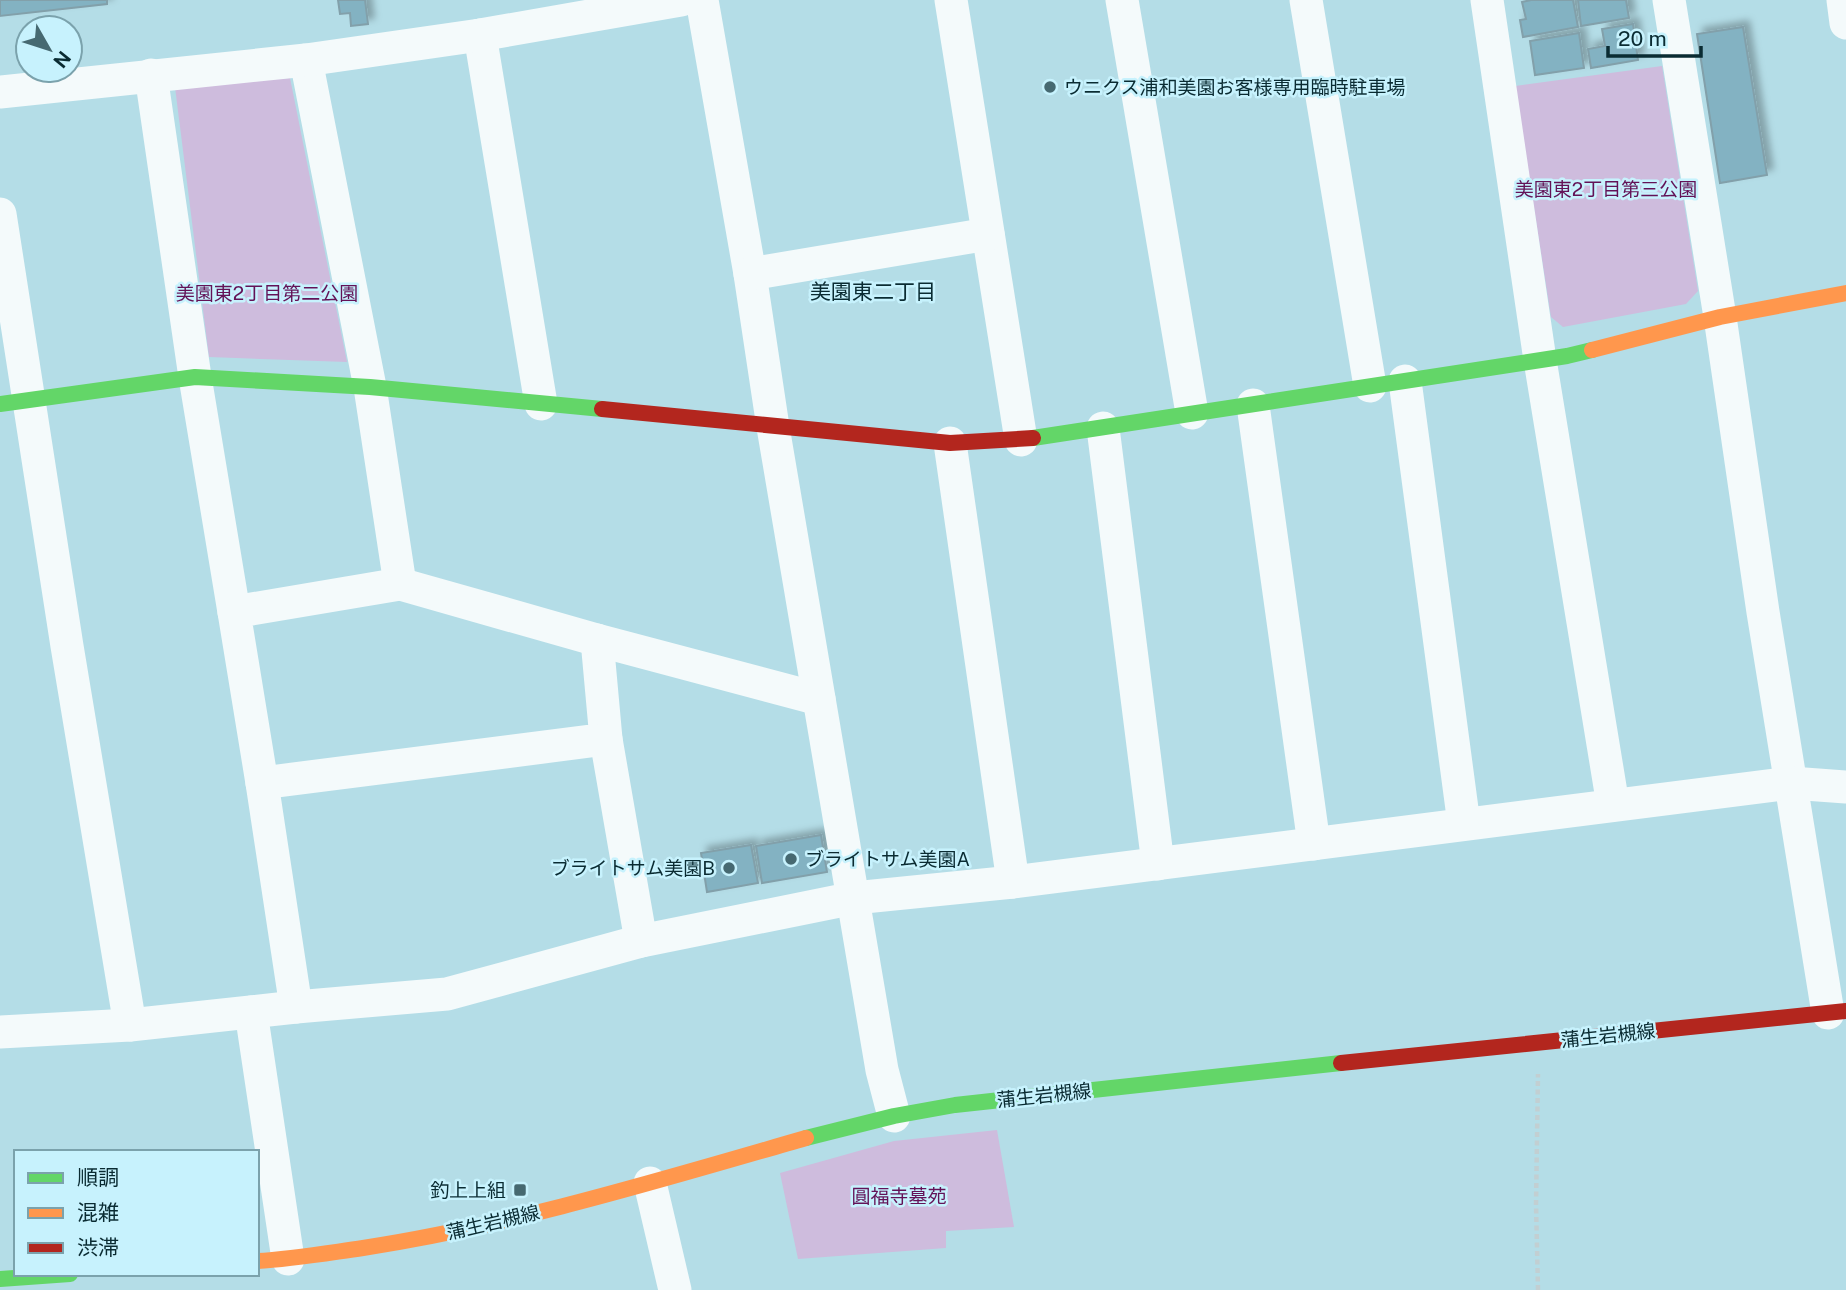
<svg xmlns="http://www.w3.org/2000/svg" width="1846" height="1290" font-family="'Public Sans','Noto Sans JP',sans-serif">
<defs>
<filter id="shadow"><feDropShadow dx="6" dy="-6" stdDeviation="3.5" flood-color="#0004"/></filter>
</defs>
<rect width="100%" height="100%" fill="#b4dde7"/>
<g fill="#cebcdd">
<polygon points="1662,66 1698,291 1686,304 1563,327 1551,317 1515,86"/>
<polygon points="290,78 347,362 209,357 175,87"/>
<polygon points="997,1130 1014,1227 946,1231 946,1248 798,1259 780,1173 894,1141"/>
</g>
<g fill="#83b2c2" stroke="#82a0aa" stroke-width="2" filter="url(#shadow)">
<polygon points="0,0 107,0 107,4 0,16"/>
<polygon points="338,0 365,0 368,24 351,26 350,13 340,14"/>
<polygon points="1531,0 1573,0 1578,27 1523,37 1520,20 1526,19 1522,2"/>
<polygon points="1578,0 1626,0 1629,18 1581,26"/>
<polygon points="1633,24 1638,60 1591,68 1588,49 1605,46 1602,29"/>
<polygon points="1743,27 1767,175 1720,183 1697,34"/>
<polygon points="1579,33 1584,68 1535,75 1530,41"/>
<polygon points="821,835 827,872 762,883 756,846"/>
<polygon points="751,845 758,883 707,892 701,853"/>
</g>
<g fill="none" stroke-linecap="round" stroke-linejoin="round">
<polyline stroke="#c2cfd2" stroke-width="4.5" stroke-dasharray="5 3.5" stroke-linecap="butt" points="1538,1290 1536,1204 1538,1074"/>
<g stroke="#f4fafb" stroke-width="33">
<polyline points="702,0 750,274 773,427 882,1070 894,1116"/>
<polyline points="951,0 1021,440"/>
<polyline points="1122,0 1192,413"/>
<polyline points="1306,0 1370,386"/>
<polyline points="1487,0 1540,360 1613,805"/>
<polyline points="1669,0 1720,317 1763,612 1828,1013"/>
<polyline points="1843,0 1846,23"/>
<polyline points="480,35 541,404"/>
<polyline points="306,60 370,387 400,584 234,612 262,783 606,739 597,640"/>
<polyline points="151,75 195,377 234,612"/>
<polyline points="0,92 306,60 480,35 681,0"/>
<polyline points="0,214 67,646 130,1025"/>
<polyline points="750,274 988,234"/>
<polyline points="1405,381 1464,824"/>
<polyline points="1253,405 1314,844"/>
<polyline points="1103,428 1158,864"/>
<polyline points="950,443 1013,882"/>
<polyline points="400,584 597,640 819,699"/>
<polyline points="606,739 641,941"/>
<polyline points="296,1007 447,994 641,941 854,898 1013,882 1791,783 1846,787"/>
<polyline points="251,1012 288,1259"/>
<polyline points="0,1032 130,1025 296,1007 262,783"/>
<polyline points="650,1183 675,1290"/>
</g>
<g stroke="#63d668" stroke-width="16">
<polyline points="0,404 195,377 370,387 602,409"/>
<polyline points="1033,438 1567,356 1592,350"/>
<polyline points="806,1138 894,1116 955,1105 1341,1063"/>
<polyline points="0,1279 70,1274"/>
</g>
<g stroke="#ff974d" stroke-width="16">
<polyline points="1592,350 1720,317 1846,293"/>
<path d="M257 1261C293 1259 327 1253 363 1248 513 1225 660 1180 806 1138"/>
</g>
<g stroke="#b3261e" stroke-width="16">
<polyline points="602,409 950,443 1033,438"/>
<polyline points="1341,1063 1846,1011"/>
</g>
</g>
<g fill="#466971" stroke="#c7f2fd" stroke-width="2.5">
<circle cx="1050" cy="87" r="7"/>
<circle cx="791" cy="859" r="7"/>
<circle cx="729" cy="868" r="7"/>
<rect x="513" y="1183" width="14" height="14" rx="3.5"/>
</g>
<g text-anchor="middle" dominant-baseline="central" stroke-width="5" stroke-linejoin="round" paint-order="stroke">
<g font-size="19" fill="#0a2b32" stroke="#c7f2fd" text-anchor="start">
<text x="1064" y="87">ウニクス浦和美園お客様専用臨時駐車場</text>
<text x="805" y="859">ブライトサム美園A</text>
<text x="715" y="868" text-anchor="end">ブライトサム美園B</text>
<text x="506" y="1190" text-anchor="end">釣上上組</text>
</g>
<g font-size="19" fill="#631257" stroke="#c7f2fd">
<text x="1606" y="189">美園東2丁目第三公園</text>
<text x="267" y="293">美園東2丁目第二公園</text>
<text x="899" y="1196">圓福寺墓苑</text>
</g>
<g font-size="19" fill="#0a2b32" stroke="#c7f2fd">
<text transform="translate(1608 1035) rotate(-6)">蒲生岩槻線</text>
<text transform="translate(1044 1095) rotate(-6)">蒲生岩槻線</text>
<text transform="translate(493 1222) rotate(-13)">蒲生岩槻線</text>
</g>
<g font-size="21" fill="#0a2b32" stroke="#c7f2fd">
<text x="873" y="291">美園東二丁目</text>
</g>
</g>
<rect x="14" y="1150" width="245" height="126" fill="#c7f2fd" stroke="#7ba2ac" stroke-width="2"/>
<rect x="28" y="1173" width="35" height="10" fill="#63d668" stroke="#7ba2ac" stroke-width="2"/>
<text x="77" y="1185" font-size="21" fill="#0a2b32">順調</text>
<rect x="28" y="1208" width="35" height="10" fill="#ff974d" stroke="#7ba2ac" stroke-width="2"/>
<text x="77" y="1220" font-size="21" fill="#0a2b32">混雑</text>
<rect x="28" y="1243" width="35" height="10" fill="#b3261e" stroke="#7ba2ac" stroke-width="2"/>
<text x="77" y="1255" font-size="21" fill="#0a2b32">渋滞</text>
<g transform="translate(49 49) rotate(129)"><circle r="33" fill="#c7f2fd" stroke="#7ba2ac" stroke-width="2"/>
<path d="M0-5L12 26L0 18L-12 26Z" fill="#466971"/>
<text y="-10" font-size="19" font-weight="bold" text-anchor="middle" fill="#0a2b32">N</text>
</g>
<path d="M1608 46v10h93v-10" fill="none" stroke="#0a2b32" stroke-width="3.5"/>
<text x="1618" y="46" font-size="21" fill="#0a2b32" stroke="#c7f2fd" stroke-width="5" paint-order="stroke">20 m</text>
</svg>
